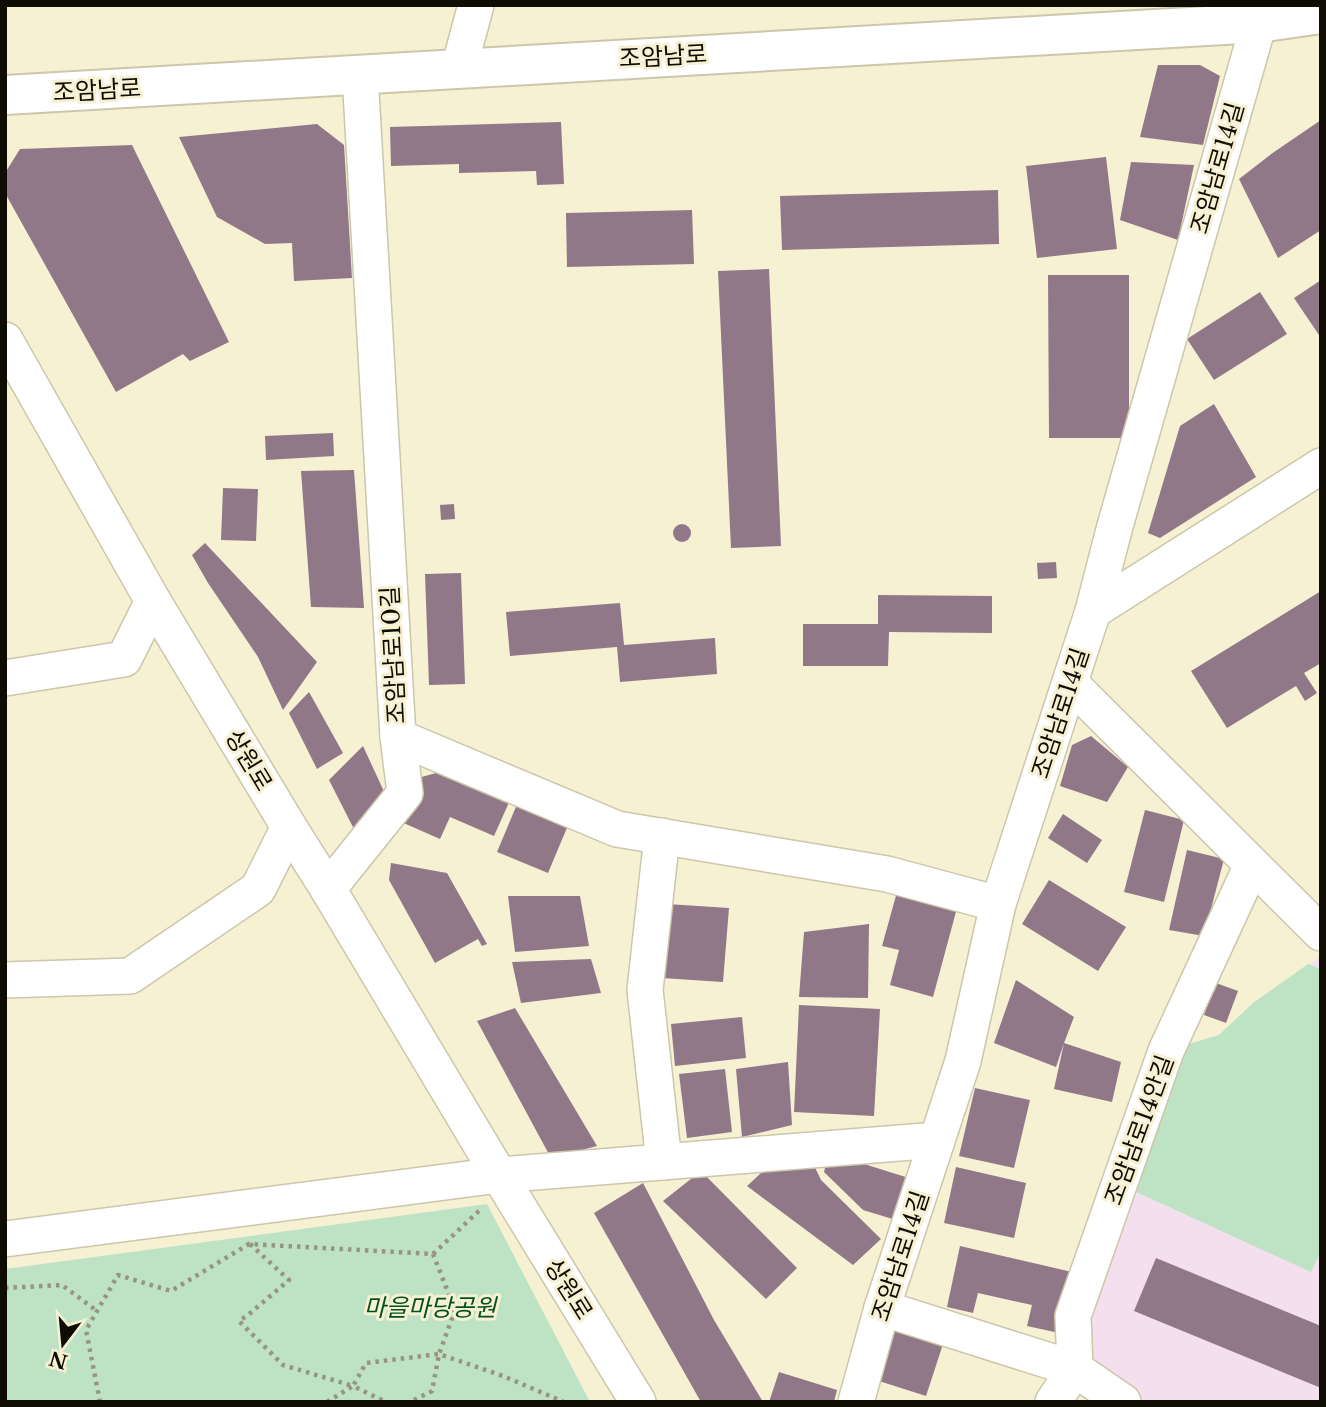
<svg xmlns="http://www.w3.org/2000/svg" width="1326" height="1407" font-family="'Libre Baskerville','Noto Sans KR',serif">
<rect width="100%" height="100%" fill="#f7f1d4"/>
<polygon fill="#f4dfee" points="1321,956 1321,1402 1123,1402 1075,1369 1166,1051 1219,1035 1253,1003"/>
<g fill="#bde3c4">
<polygon points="1308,964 1321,969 1321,1251 1311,1272 1119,1184 1166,1051 1219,1035 1253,1003"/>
<polygon points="487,1204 590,1402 5,1402 5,1269"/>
</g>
<g fill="#907889">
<polygon points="1158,65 1200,65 1220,76 1203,145 1140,137"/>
<polygon points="1321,120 1321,230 1278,258 1239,179 1274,152"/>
<polygon points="561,122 564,184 537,185 536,171 459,173 459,164 391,166 390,127"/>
<polygon points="317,124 344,145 352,278 294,281 292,243 265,244 217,217 179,137"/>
<polygon points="132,145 229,342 190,361 183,354 116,392 5,193 5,173 20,149"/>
<polygon points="1106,157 1117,249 1037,258 1026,166"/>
<polygon points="1131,162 1194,165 1178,240 1120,220"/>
<polygon points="998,190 999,244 782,250 780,196"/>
<polygon points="692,210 694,264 567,267 566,213"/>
<polygon points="769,269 781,546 731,548 718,271"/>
<polygon points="1048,275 1129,275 1129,438 1049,438"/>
<polygon points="1321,280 1321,338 1294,298"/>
<polygon points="1260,292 1287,334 1214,380 1187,339"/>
<polygon points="1214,404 1256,477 1160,538 1148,533 1180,426"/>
<polygon points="333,433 334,456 266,460 265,436"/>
<polygon points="354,470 364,608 311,607 301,471"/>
<polygon points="223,488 258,489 256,541 221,540"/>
<polygon points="454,504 455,519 441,520 440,505"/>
<circle cx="682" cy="533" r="9"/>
<polygon points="205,543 317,662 283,710 258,657 208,583 192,555"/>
<polygon points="1056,562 1057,578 1038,579 1037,563"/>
<polygon points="461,573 465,684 429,685 425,574"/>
<polygon points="1321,591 1321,663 1304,673 1317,693 1305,701 1296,686 1227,728 1191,671"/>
<polygon points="878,595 992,596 992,633 889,632 888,666 803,666 803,624 878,624"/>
<polygon points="620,603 624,645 715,638 717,674 620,682 617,647 510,656 506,612"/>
<polygon points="309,692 343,753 317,769 289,713"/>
<polygon points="1091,736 1128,767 1107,802 1060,786 1072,745"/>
<polygon points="363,746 387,798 357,835 329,780"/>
<polygon points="447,770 511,798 494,836 450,817 440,839 399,821 418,778"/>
<polygon points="518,802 569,823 548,873 497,852"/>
<polygon points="1145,810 1184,820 1164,902 1124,892"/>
<polygon points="1063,814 1102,840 1087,863 1048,838"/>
<polygon points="1187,850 1224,859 1204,936 1169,930"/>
<polygon points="391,863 447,873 487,944 482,946 478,939 435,963 389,880"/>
<polygon points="1049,880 1126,927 1098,971 1022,924"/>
<polygon points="897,892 957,908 933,997 890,985 899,950 882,946"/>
<polygon points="508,896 580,896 589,946 515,952"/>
<polygon points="667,904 729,908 723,982 662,978"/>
<polygon points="869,924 868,998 799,997 804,932"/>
<polygon points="591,959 601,993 521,1003 512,962"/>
<polygon points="1016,980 1074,1017 1064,1043 1121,1062 1112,1102 1054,1089 1064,1043 1056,1067 994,1043"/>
<polygon points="1216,983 1238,991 1226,1023 1204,1015"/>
<polygon points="799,1005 880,1009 874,1116 794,1112"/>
<polygon points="515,1008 597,1146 551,1158 477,1021"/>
<polygon points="742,1017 746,1058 675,1066 671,1024"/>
<polygon points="788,1062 792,1125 742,1137 736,1069"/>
<polygon points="725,1069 732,1132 687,1138 679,1074"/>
<polygon points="975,1088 1030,1100 1014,1168 959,1156"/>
<polygon points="829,1153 912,1179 899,1221 863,1210 824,1172"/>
<polygon points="812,1161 821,1180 881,1239 853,1265 747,1186 772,1163"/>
<polygon points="956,1167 1026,1183 1014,1238 944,1223"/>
<polygon points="701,1171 797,1268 766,1299 663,1201"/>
<polygon points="643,1183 714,1320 763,1402 701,1402 594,1213"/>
<polygon points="960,1246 1072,1272 1059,1333 1027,1326 1032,1305 978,1293 973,1313 947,1307"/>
<polygon points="1156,1258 1321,1326 1321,1388 1134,1311"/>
<polygon points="897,1326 944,1341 926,1396 879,1381"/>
<polygon points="779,1372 837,1390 834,1402 769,1402"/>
</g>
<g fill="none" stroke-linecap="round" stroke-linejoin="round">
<defs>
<g id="minor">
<polyline points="459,68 476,5"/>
<polyline points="360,74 398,737 617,829 887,874 998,904"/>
<polyline points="5,340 153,601 289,827 328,889 499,1175 638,1402"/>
<polyline points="1093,611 1321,466"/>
<polyline points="5,678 124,659 153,601"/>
<polyline points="1070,683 1321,933"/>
<polyline points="662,836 645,990 664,1162"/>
<polyline points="328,889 405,793 398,737"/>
<polyline points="5,980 130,976 258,889 289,827"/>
<polyline points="5,1239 499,1175 937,1140"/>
<polyline points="882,1308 1075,1369 1123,1402"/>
<polyline points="856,1402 882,1308 963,1061 998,904 1093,611 1115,526 1264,5"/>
<polyline points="1053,1402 1075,1369 1073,1316 1166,1051 1252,865"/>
</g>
<polyline id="secondary" points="5,95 1259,23 1321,14"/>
</defs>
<use href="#minor" stroke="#ccc6aa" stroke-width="38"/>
<use href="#secondary" stroke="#ccc6aa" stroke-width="42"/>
<g stroke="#99947f" stroke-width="4.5" stroke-dasharray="3.5 5" stroke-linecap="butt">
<polyline points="250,1244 289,1280 248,1315 239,1321 283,1365 353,1386 366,1363 439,1354 503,1376 564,1402"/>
<polyline points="433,1254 481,1209"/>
<polyline points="5,1288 62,1285 97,1311"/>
<polyline points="100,1402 86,1330 118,1275 171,1291 249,1244 433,1254 455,1310 439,1354 432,1391 410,1402"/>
<polyline points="327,1402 353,1386 386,1402"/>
</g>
<use href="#minor" stroke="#fff" stroke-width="35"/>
<use href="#secondary" stroke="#fff" stroke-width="38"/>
</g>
<g text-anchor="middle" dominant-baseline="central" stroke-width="6" stroke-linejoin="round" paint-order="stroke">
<g font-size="24" fill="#0f0c04" stroke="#f7f1d4">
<text transform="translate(663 56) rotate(-3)">조암남로</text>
<text transform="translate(97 90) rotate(-3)">조암남로</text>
<text transform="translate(1217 168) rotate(-74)">조암남로14길</text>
<text transform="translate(393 655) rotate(-93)">조암남로10길</text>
<text transform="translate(1060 713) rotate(-72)">조암남로14길</text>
<text transform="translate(249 760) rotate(59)">상원로</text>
<text transform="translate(1139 1130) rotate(-70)">조암남로14안길</text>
<text transform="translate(900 1256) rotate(-72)">조암남로14길</text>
<text transform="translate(569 1289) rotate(58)">상원로</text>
</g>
<g font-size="24" font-style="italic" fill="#005022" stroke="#f7f1d4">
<text x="430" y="1307">마을마당공원</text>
</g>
</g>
<rect width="1326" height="1407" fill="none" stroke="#0f0c04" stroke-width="14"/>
<g transform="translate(63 1344) rotate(196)" stroke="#f7f1d4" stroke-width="5" paint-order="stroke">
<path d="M0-5L12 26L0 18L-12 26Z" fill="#0f0c04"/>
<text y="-10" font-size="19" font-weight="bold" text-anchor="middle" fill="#0f0c04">N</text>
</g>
</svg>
